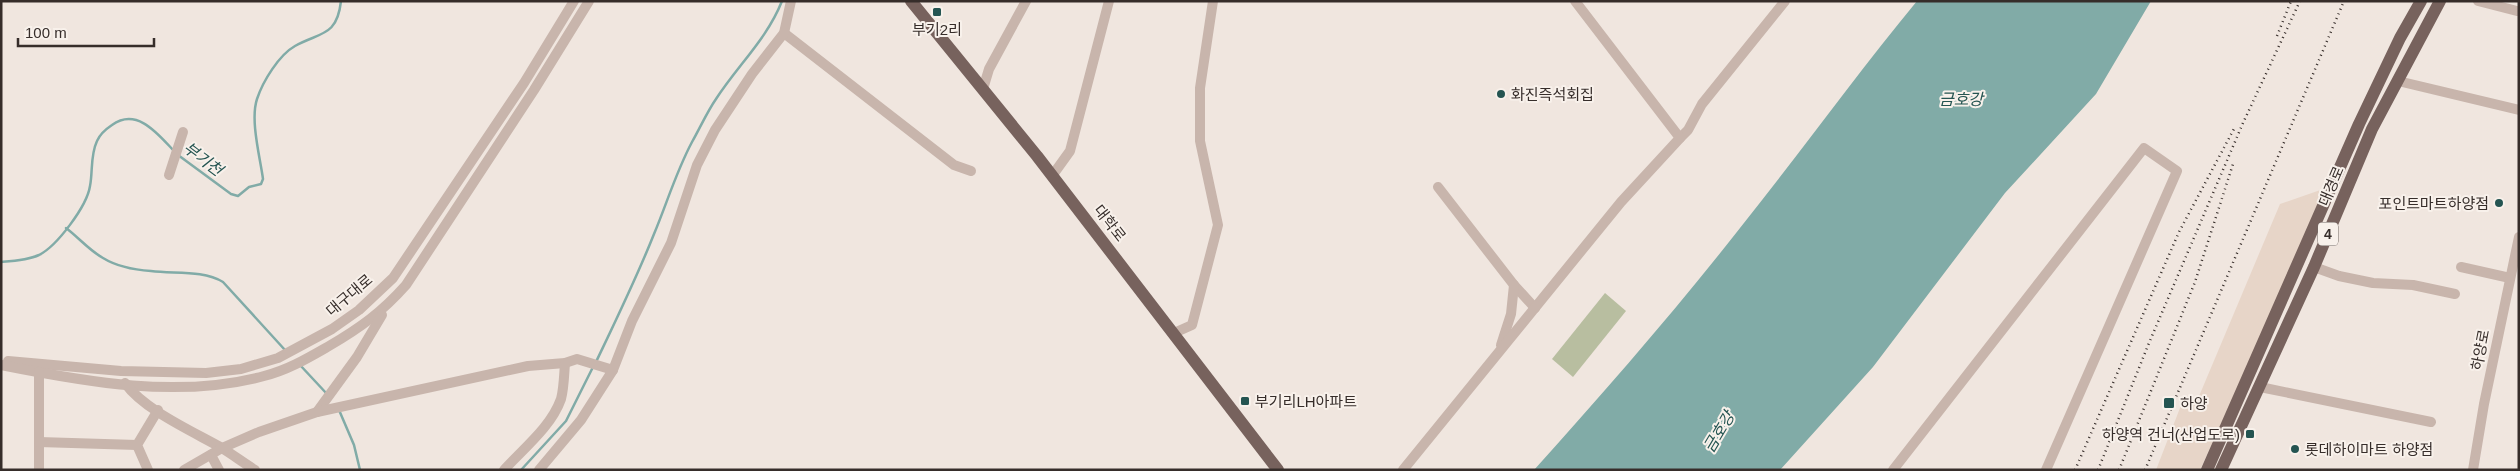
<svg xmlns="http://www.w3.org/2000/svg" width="2520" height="471" font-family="Arial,'Noto Sans KR',sans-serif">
<rect width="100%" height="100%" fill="#f0e6df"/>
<polygon fill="#b8bea0" points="1605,293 1626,311 1573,377 1552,359"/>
<polygon fill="#e7d5c8" points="2329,187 2200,470 2156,470 2185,395 2197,401 2280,204"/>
<path fill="#81aba7" d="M1917 1H2151L2096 94 2005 193 1873 367 1780 470H1534C1605 391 1675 311 1740 228 1800 153 1856 75 1917 1Z"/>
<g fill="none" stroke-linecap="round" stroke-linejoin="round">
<g stroke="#81aba7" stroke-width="2.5">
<path d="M178 155 231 194 238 196 249 187 261 184 263 179C260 157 250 120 257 99 263 81 279 55 295 46 320 32 337 37 341 1"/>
<path d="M66 228C78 237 90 251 103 258 116 266 136 270 151 271 175 274 203 270 223 282L285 350"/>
<path d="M1 262C13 261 28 260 39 255 57 246 87 206 90 186 93 171 90 156 97 141 100 134 106 129 112 125 137 107 158 134 174 151"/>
<path d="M596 362C616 320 637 277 654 234 667 203 676 172 692 142 700 128 707 112 716 99 738 65 767 39 782 1"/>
<polyline points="300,365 327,394"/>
<polyline points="339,410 354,445 360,470"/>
<polyline points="521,470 566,421 593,367"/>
</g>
<g stroke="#c8b5ac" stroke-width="10">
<polyline points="2478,1 2517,11"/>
<polyline points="784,33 954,165 971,171"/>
<polyline points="2398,81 2519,110"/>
<polyline points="983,89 989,69 1026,1"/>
<polyline points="1680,138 1688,130 1702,104 1785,1"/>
<polyline points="169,175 183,132"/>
<polyline points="1052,176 1070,151 1109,1"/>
<polyline points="1438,187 1514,285 1535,308"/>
<polyline points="2314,267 2339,276 2373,283 2413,285 2455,294"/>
<polyline points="2461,267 2510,278"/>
<polyline points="1174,333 1192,325 1218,225 1200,141 1200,88 1213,1"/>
<polyline points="1501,345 1511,314 1514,285"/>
<polyline points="8,361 121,371 206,373 241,369 278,358 332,329 359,310 393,278 524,83 574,1"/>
<path d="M1 365C86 382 179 399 264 376 288 370 308 358 329 346 360 328 382 312 406 285L534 90 589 1"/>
<polyline points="39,372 39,470"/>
<path d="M125 383C144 410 194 432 222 448 233 455 244 463 255 470"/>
<polyline points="2260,387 2431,422"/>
<polyline points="317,412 357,357 382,315"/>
<polyline points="39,442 137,445"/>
<polyline points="211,455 219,470"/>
<polyline points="148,470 137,445 158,410"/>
<polyline points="184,470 222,448 259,432 317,412 528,366 565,363 577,359 613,370"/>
<path d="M504 470C524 448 551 427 561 399 564 388 564 375 565 363"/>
<polyline points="539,470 581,420 613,370 632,321 671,243 697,165 715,130 752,74 784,33 791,1"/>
<polyline points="1403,470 1621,202 1680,138 1575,1"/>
<polyline points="1893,470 2144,148 2177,171 2046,470"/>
<polyline points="2473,470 2484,404 2519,237"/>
</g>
<g stroke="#77625d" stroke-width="12">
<polyline points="911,1 1037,156 1278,470"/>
<polyline points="2207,470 2359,124 2400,38 2421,1"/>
<polyline points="2221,470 2314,267 2372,129 2440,1"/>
</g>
<g stroke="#362d2a" stroke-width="2.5" stroke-dasharray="1 4" stroke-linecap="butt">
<polyline points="2277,36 2291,1"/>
<polyline points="2075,470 2179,232 2235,127"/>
<polyline points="2098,470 2149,343 2243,123 2300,1"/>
<polyline points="2119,470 2195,282 2234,161"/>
<polyline points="2145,470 2344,1"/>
</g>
</g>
<g fill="#245451" stroke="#f8f1eb" stroke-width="2">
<rect x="932" y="7" width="10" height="10" rx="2.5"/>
<circle cx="1501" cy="94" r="5"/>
<circle cx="2499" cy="203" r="5"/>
<rect x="1240" y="396" width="10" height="10" rx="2.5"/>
<rect x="2163" y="397" width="12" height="12" rx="2.5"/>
<rect x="2245" y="429" width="10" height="10" rx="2.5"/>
<circle cx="2295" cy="449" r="5"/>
</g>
<g text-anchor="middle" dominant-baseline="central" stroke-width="4" stroke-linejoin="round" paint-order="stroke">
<rect fill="#f8f1eb" stroke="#706864" stroke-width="1" x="2318" y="222.5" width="20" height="23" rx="4"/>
<g font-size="14" font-weight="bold" fill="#362d2a">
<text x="2328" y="234">4</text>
</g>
<g font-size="15" fill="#362d2a" stroke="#f8f1eb" text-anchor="start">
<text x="937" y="29" text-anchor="middle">부기2리</text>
<text x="1511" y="94">화진즉석회집</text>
<text x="2489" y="203" text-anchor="end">포인트마트하양점</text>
<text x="1255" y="401">부기리LH아파트</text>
<text x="2180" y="403">하양</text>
<text x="2240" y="434" text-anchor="end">하양역 건너(산업도로)</text>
<text x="2305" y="449">롯데하이마트 하양점</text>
</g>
<g font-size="15" fill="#362d2a" stroke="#f8f1eb">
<text transform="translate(2331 186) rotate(-67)">대경로</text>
<text transform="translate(1110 223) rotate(52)">대학로</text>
<text transform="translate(349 295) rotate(-40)">대구대로</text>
<text transform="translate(2480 350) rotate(-79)">하양로</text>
</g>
<g font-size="16" font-style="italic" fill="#245451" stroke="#f8f1eb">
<text x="1961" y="99">금호강</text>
<text transform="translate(203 159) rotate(37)">부기천</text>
<text transform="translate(1719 432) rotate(-59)">금호강</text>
</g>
</g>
<rect width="2520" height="471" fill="none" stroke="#362d2a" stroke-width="5"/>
<path d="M18 38v8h136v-8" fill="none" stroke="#362d2a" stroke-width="2.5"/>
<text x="25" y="38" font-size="15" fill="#362d2a" stroke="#f8f1eb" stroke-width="4" paint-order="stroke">100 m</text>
</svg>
